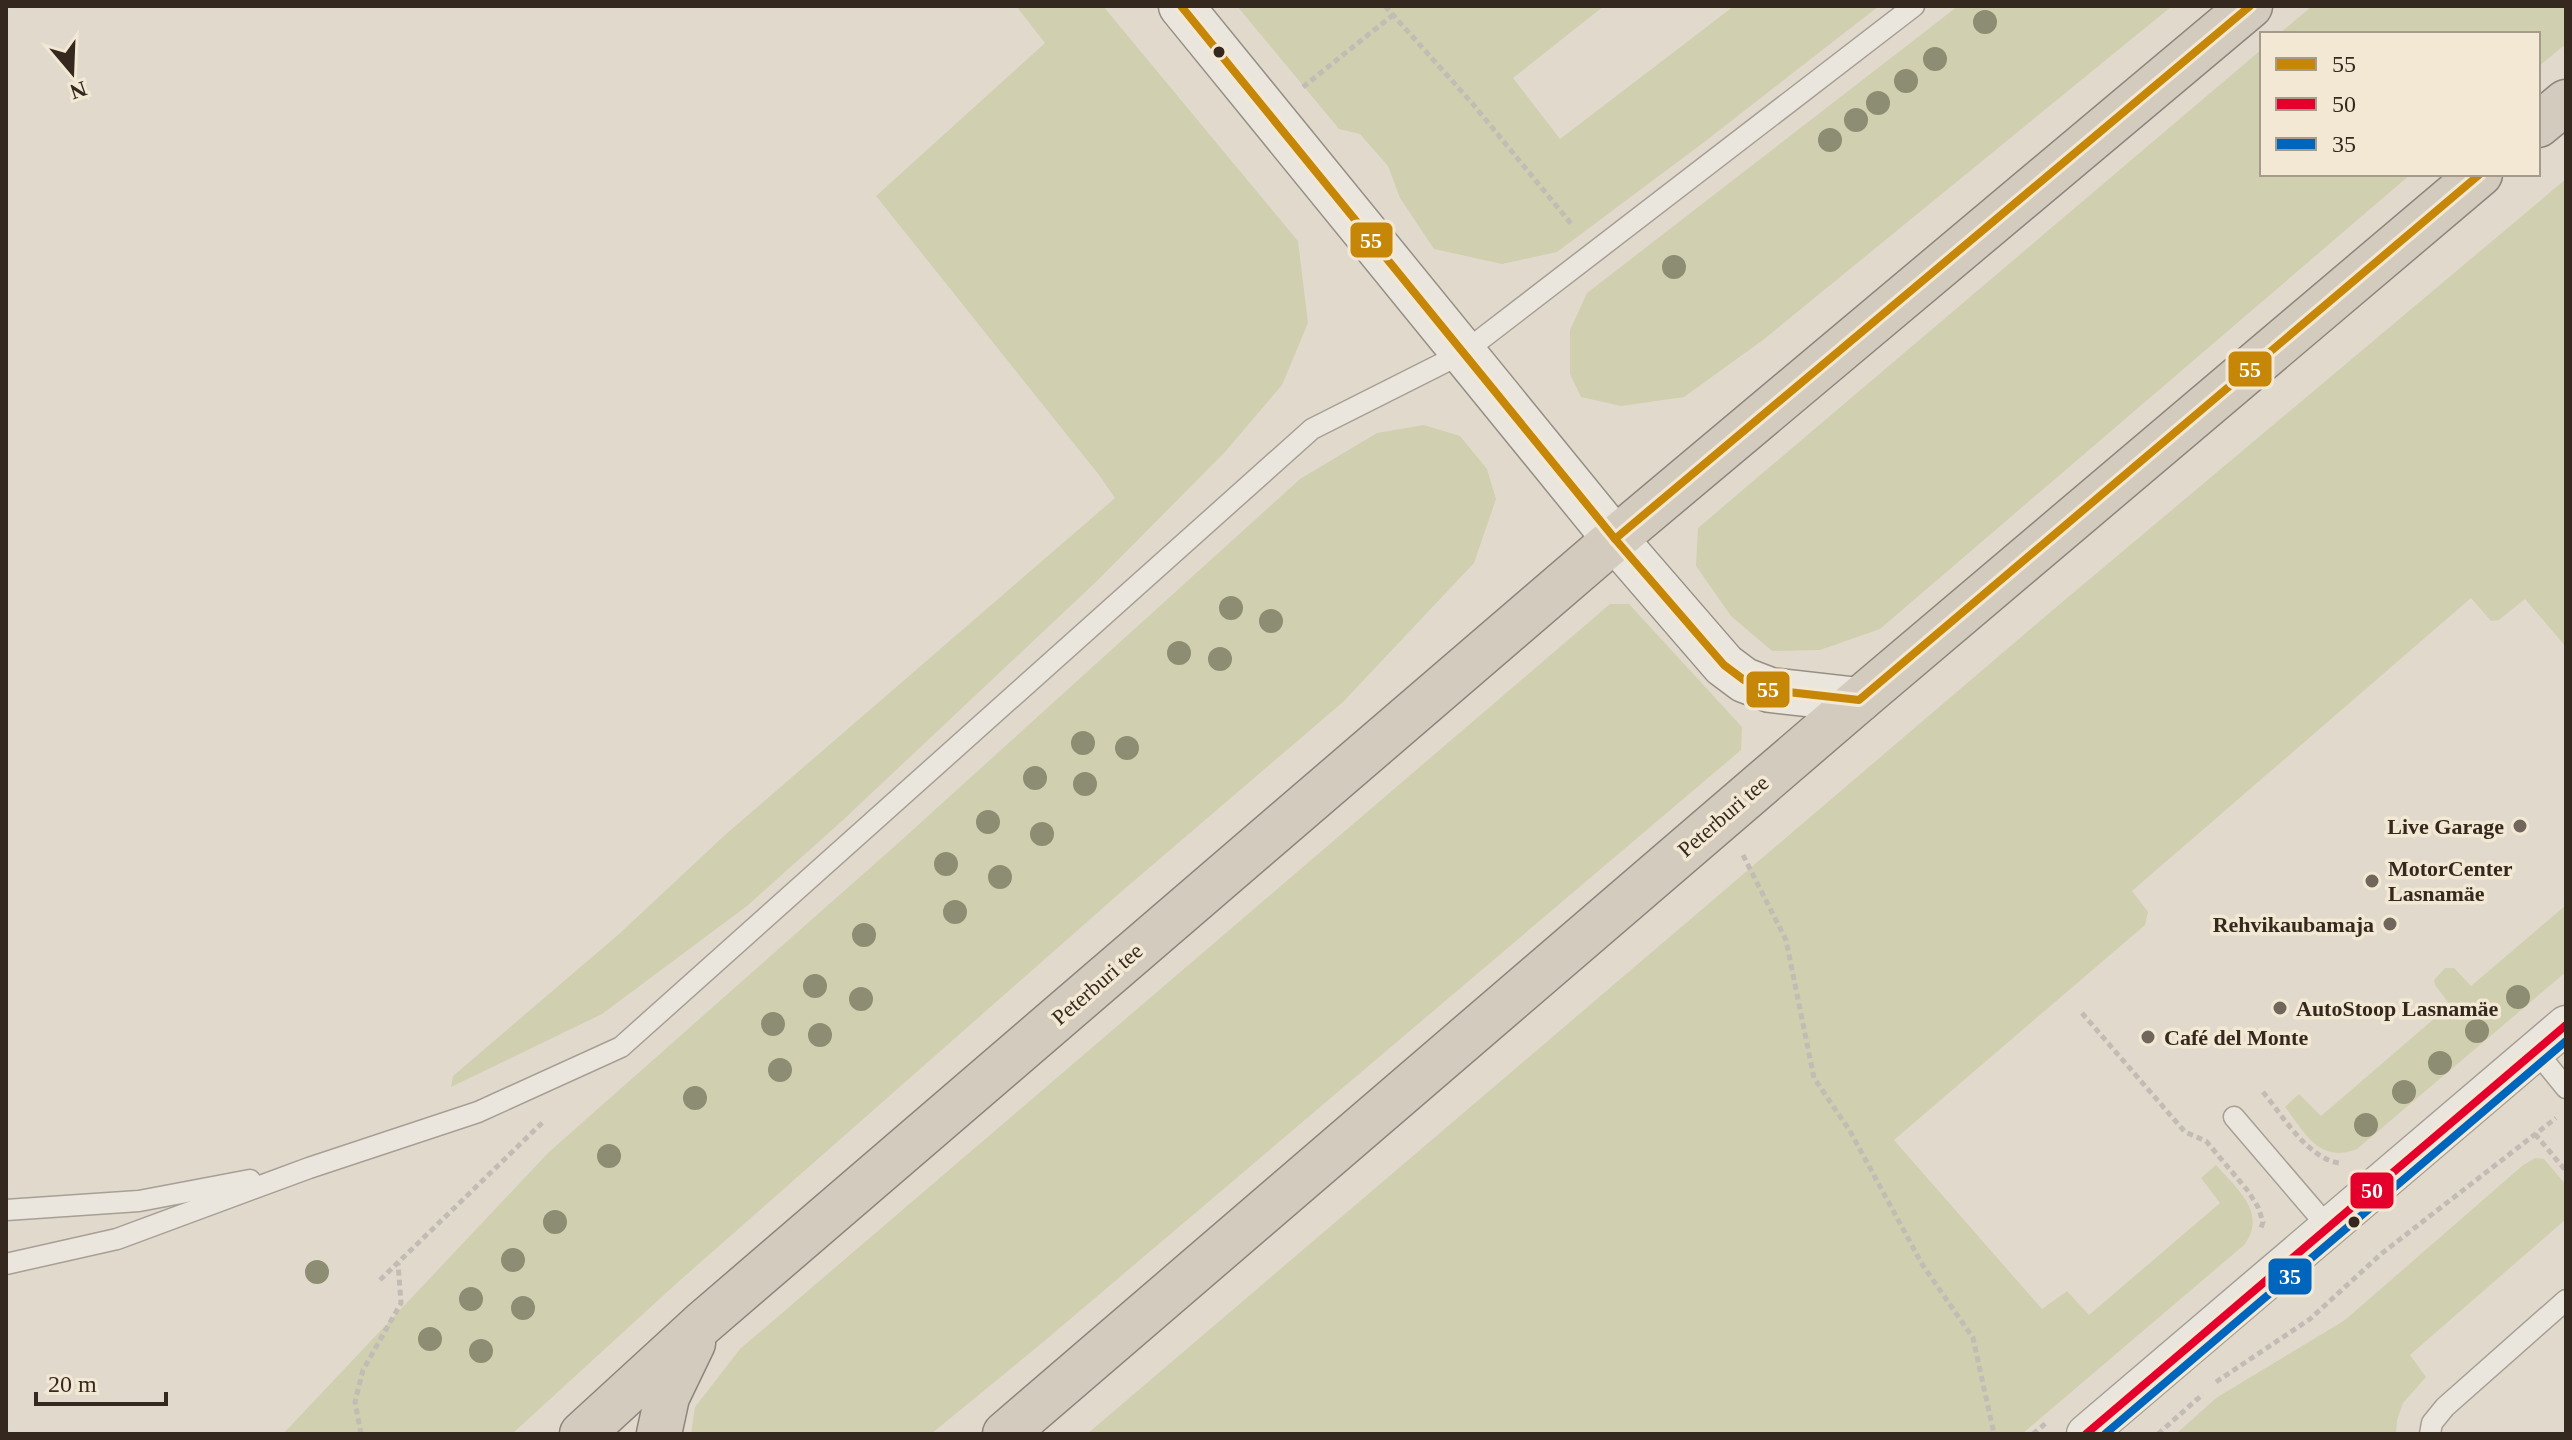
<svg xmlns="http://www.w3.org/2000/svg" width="2572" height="1440" font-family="'Times New Roman',serif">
<rect width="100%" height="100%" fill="#e1dacc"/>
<g fill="#d0cfb0">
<polygon points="1016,6 1103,6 1298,241 1308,323 1282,385 1225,452 1098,580 842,821 747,906 602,1014 451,1087 453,1076 619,934 725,835 1115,498 1099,475 876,196 1045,43"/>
<polygon points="1237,6 1604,6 1513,78 1560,139 1734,6 1879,6 1703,143 1557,252 1502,264 1434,249 1400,198 1388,166 1360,134 1339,129"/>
<polygon points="1958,6 2172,6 1763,340 1684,397 1621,406 1581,397 1570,374 1570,330 1587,293"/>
<polygon points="2312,6 2566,6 2566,44 2538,67 2538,34 2279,34"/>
<polygon points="2262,49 2262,174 2411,174 1880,629 1820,650 1772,651 1731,616 1696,566 1698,528"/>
<path d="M2566 179V647L2525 599 2499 620 2491 621 2471 598 2132 891 2148 912 2145 925 1894 1140 2042 1309 2067 1291 2089 1315 2220 1203 2201 1178 2216 1165C2237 1189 2268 1213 2244 1245L2022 1434H1087L2054 609Z"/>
<polygon points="1424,425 1460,436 1487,469 1496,499 1474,563 1343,702 1121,892 677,1283 512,1434 283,1434 549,1152 896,845 1300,479 1377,433"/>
<polygon points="1610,604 1629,604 1742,727 1741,750 1042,1343 931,1434 691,1434 695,1407 740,1349"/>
<path d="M2566 905V972L2357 1149C2319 1164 2305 1133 2285 1107L2299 1094 2321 1116 2450 1005 2435 985 2434 980 2445 968H2454L2471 986Z"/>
<polygon points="2535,1158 2544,1159 2566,1185 2566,1219 2410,1355 2426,1377 2403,1403 2397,1420 2396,1434 2176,1434 2216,1398 2345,1320 2522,1166"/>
</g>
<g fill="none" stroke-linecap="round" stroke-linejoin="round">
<defs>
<g id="lane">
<polyline points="2536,1051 2566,1088"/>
<polyline points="2234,1117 2329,1228"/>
<polyline points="6,1210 139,1201 250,1180"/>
<polyline points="6,1264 117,1239 309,1168 478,1112 621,1047 1312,429 1463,353 1914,6"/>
<polyline points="2430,1434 2432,1423 2445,1407 2566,1300"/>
</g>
<polyline id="street" points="2086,1434 2566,1025"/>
<polyline id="secondary" points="1181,6 1615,539 1724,665 1744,680 1770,690 1859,700"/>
<g id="highway">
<polyline points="2538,125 2566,102"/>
<polyline points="582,1434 703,1323 1615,539 2250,6"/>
<polyline points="659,1434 667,1397 693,1343"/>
<polyline points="1005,1434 1859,700 2480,174"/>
</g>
</defs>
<use href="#lane" stroke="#a69f96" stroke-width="23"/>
<use href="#street" stroke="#a69f96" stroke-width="41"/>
<use href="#secondary" stroke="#968f86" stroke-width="47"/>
<use href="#highway" stroke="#8c857c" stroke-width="47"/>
<g stroke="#c2bcb5" stroke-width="5" stroke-dasharray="6 4" stroke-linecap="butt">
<polyline points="1385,6 1472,103 1573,226"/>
<polyline points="1303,87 1393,15"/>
<polyline points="1743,855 1786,940 1814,1078 1850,1131 1922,1264 1973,1338 1994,1434"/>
<polyline points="2082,1013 2185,1132 2206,1141 2248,1191 2258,1207 2263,1222 2260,1231"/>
<path d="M2263 1092C2283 1116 2307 1158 2339 1163"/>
<polyline points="2535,1134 2566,1171"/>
<polyline points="380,1280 545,1120"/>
<polyline points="2216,1382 2310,1319 2381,1254 2556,1118"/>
<polyline points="361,1434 355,1402 363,1370 401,1303 398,1263"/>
<polyline points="2033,1434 2046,1423"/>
<polyline points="2158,1434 2203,1394"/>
</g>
<use href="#lane" stroke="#eae6de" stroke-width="20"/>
<use href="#street" stroke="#eae6de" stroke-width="38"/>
<use href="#secondary" stroke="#eae6de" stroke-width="44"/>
<use href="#highway" stroke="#d3cbbe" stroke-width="44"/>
<defs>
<g id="bus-1">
<polyline points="1181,6 1615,539 1724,665 1744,680 1770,690 1859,700 2480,174"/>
<polyline points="1615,539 2250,6"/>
</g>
<polyline id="bus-2" points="2086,1434 2566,1025"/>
<polyline id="bus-3" points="2105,1434 2566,1041"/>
</defs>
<use href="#bus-1" stroke="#f2e8d3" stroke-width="14"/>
<use href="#bus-2" stroke="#f2e8d3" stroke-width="14"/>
<use href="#bus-3" stroke="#f2e8d3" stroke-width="14"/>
<use href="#bus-1" stroke="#c68608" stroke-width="8"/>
<use href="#bus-2" stroke="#e4002b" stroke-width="8"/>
<use href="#bus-3" stroke="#0065bd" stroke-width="8"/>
</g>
<g fill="#8c8d72">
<circle cx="1985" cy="22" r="12"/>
<circle cx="1935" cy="59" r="12"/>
<circle cx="1906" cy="81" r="12"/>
<circle cx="1878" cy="103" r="12"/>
<circle cx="1856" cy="120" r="12"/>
<circle cx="1830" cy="140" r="12"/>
<circle cx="1674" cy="267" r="12"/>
<circle cx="1231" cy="608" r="12"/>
<circle cx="1271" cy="621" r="12"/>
<circle cx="1179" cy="653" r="12"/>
<circle cx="1220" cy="659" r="12"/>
<circle cx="1083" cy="743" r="12"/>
<circle cx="1127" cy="748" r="12"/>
<circle cx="1035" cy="778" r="12"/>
<circle cx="1085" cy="784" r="12"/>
<circle cx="988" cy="822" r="12"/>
<circle cx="1042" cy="834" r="12"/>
<circle cx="946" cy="864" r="12"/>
<circle cx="1000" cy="877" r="12"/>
<circle cx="955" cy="912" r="12"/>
<circle cx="864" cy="935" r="12"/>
<circle cx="815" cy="986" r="12"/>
<circle cx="2518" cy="997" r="12"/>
<circle cx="861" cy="999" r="12"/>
<circle cx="773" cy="1024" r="12"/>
<circle cx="2477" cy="1031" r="12"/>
<circle cx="820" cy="1035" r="12"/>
<circle cx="2440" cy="1063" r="12"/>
<circle cx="780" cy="1070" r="12"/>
<circle cx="2404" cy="1092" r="12"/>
<circle cx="695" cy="1098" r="12"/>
<circle cx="2366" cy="1125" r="12"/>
<circle cx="609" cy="1156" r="12"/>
<circle cx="555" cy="1222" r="12"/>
<circle cx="513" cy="1260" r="12"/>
<circle cx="317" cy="1272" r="12"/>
<circle cx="471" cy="1299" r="12"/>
<circle cx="523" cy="1308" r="12"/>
<circle cx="430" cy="1339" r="12"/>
<circle cx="481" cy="1351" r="12"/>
</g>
<g fill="#34281f" stroke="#f2e8d3" stroke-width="3">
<circle cx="1219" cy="52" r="7"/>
<circle cx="2354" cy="1222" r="7"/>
</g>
<g fill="#71665c" stroke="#f2e8d3" stroke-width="3">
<circle cx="2520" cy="826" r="8"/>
<circle cx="2372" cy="881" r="8"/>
<circle cx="2390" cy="924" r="8"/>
<circle cx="2280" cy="1008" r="8"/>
<circle cx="2148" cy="1037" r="8"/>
</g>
<g text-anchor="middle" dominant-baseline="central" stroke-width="7" stroke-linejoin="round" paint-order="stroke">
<g font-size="22" fill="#34281f" stroke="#f2e8d3">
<text transform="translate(1723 816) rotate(-41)">Peterburi tee</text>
<text transform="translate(1097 984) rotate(-41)">Peterburi tee</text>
</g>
<g font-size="22" font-weight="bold" fill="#34281f" stroke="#f2e8d3" text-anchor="start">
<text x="2504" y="826" text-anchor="end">Live Garage</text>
<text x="2388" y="868">MotorCenter<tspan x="2388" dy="25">Lasnamäe</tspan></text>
<text x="2374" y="924" text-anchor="end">Rehvikaubamaja</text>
<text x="2296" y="1008">AutoStoop Lasnamäe</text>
<text x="2164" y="1037">Café del Monte</text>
</g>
</g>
<g stroke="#f2e8d3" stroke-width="3">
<rect x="1349" y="221" width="45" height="38" rx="8" fill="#c68608"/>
<rect x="2227" y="350" width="46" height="38" rx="8" fill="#c68608"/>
<rect x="1745" y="670" width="46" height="39" rx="8" fill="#c68608"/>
<rect x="2349" y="1171" width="46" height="39" rx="8" fill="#e4002b"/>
<rect x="2267" y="1257" width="46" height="39" rx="8" fill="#0065bd"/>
</g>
<g font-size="22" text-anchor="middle" font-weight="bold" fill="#fff">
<text x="1371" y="248">55</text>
<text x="2250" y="377">55</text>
<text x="1768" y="697">55</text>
<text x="2372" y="1198">50</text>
<text x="2290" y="1284">35</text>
</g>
<rect width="2572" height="1440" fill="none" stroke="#34281f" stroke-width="16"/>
<rect x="2260" y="32" width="280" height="144" fill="#f2e8d3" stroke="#a69b8b" stroke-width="2"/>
<rect x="2276" y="58" width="40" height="12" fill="#c68608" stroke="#a69b8b" stroke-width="2"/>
<text x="2332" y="72" font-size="24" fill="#34281f">55</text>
<rect x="2276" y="98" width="40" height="12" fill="#e4002b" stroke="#a69b8b" stroke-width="2"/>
<text x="2332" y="112" font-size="24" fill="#34281f">50</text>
<rect x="2276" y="138" width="40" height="12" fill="#0065bd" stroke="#a69b8b" stroke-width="2"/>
<text x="2332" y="152" font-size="24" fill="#34281f">35</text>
<g transform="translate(72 72) rotate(161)" stroke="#f2e8d3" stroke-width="6" paint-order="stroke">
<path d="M0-6L14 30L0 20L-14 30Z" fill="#34281f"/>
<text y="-12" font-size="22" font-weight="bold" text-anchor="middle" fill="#34281f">N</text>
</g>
<path d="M36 1392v12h130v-12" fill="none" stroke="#34281f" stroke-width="4"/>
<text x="48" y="1392" font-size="24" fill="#34281f" stroke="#f2e8d3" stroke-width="6" paint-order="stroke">20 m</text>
</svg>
